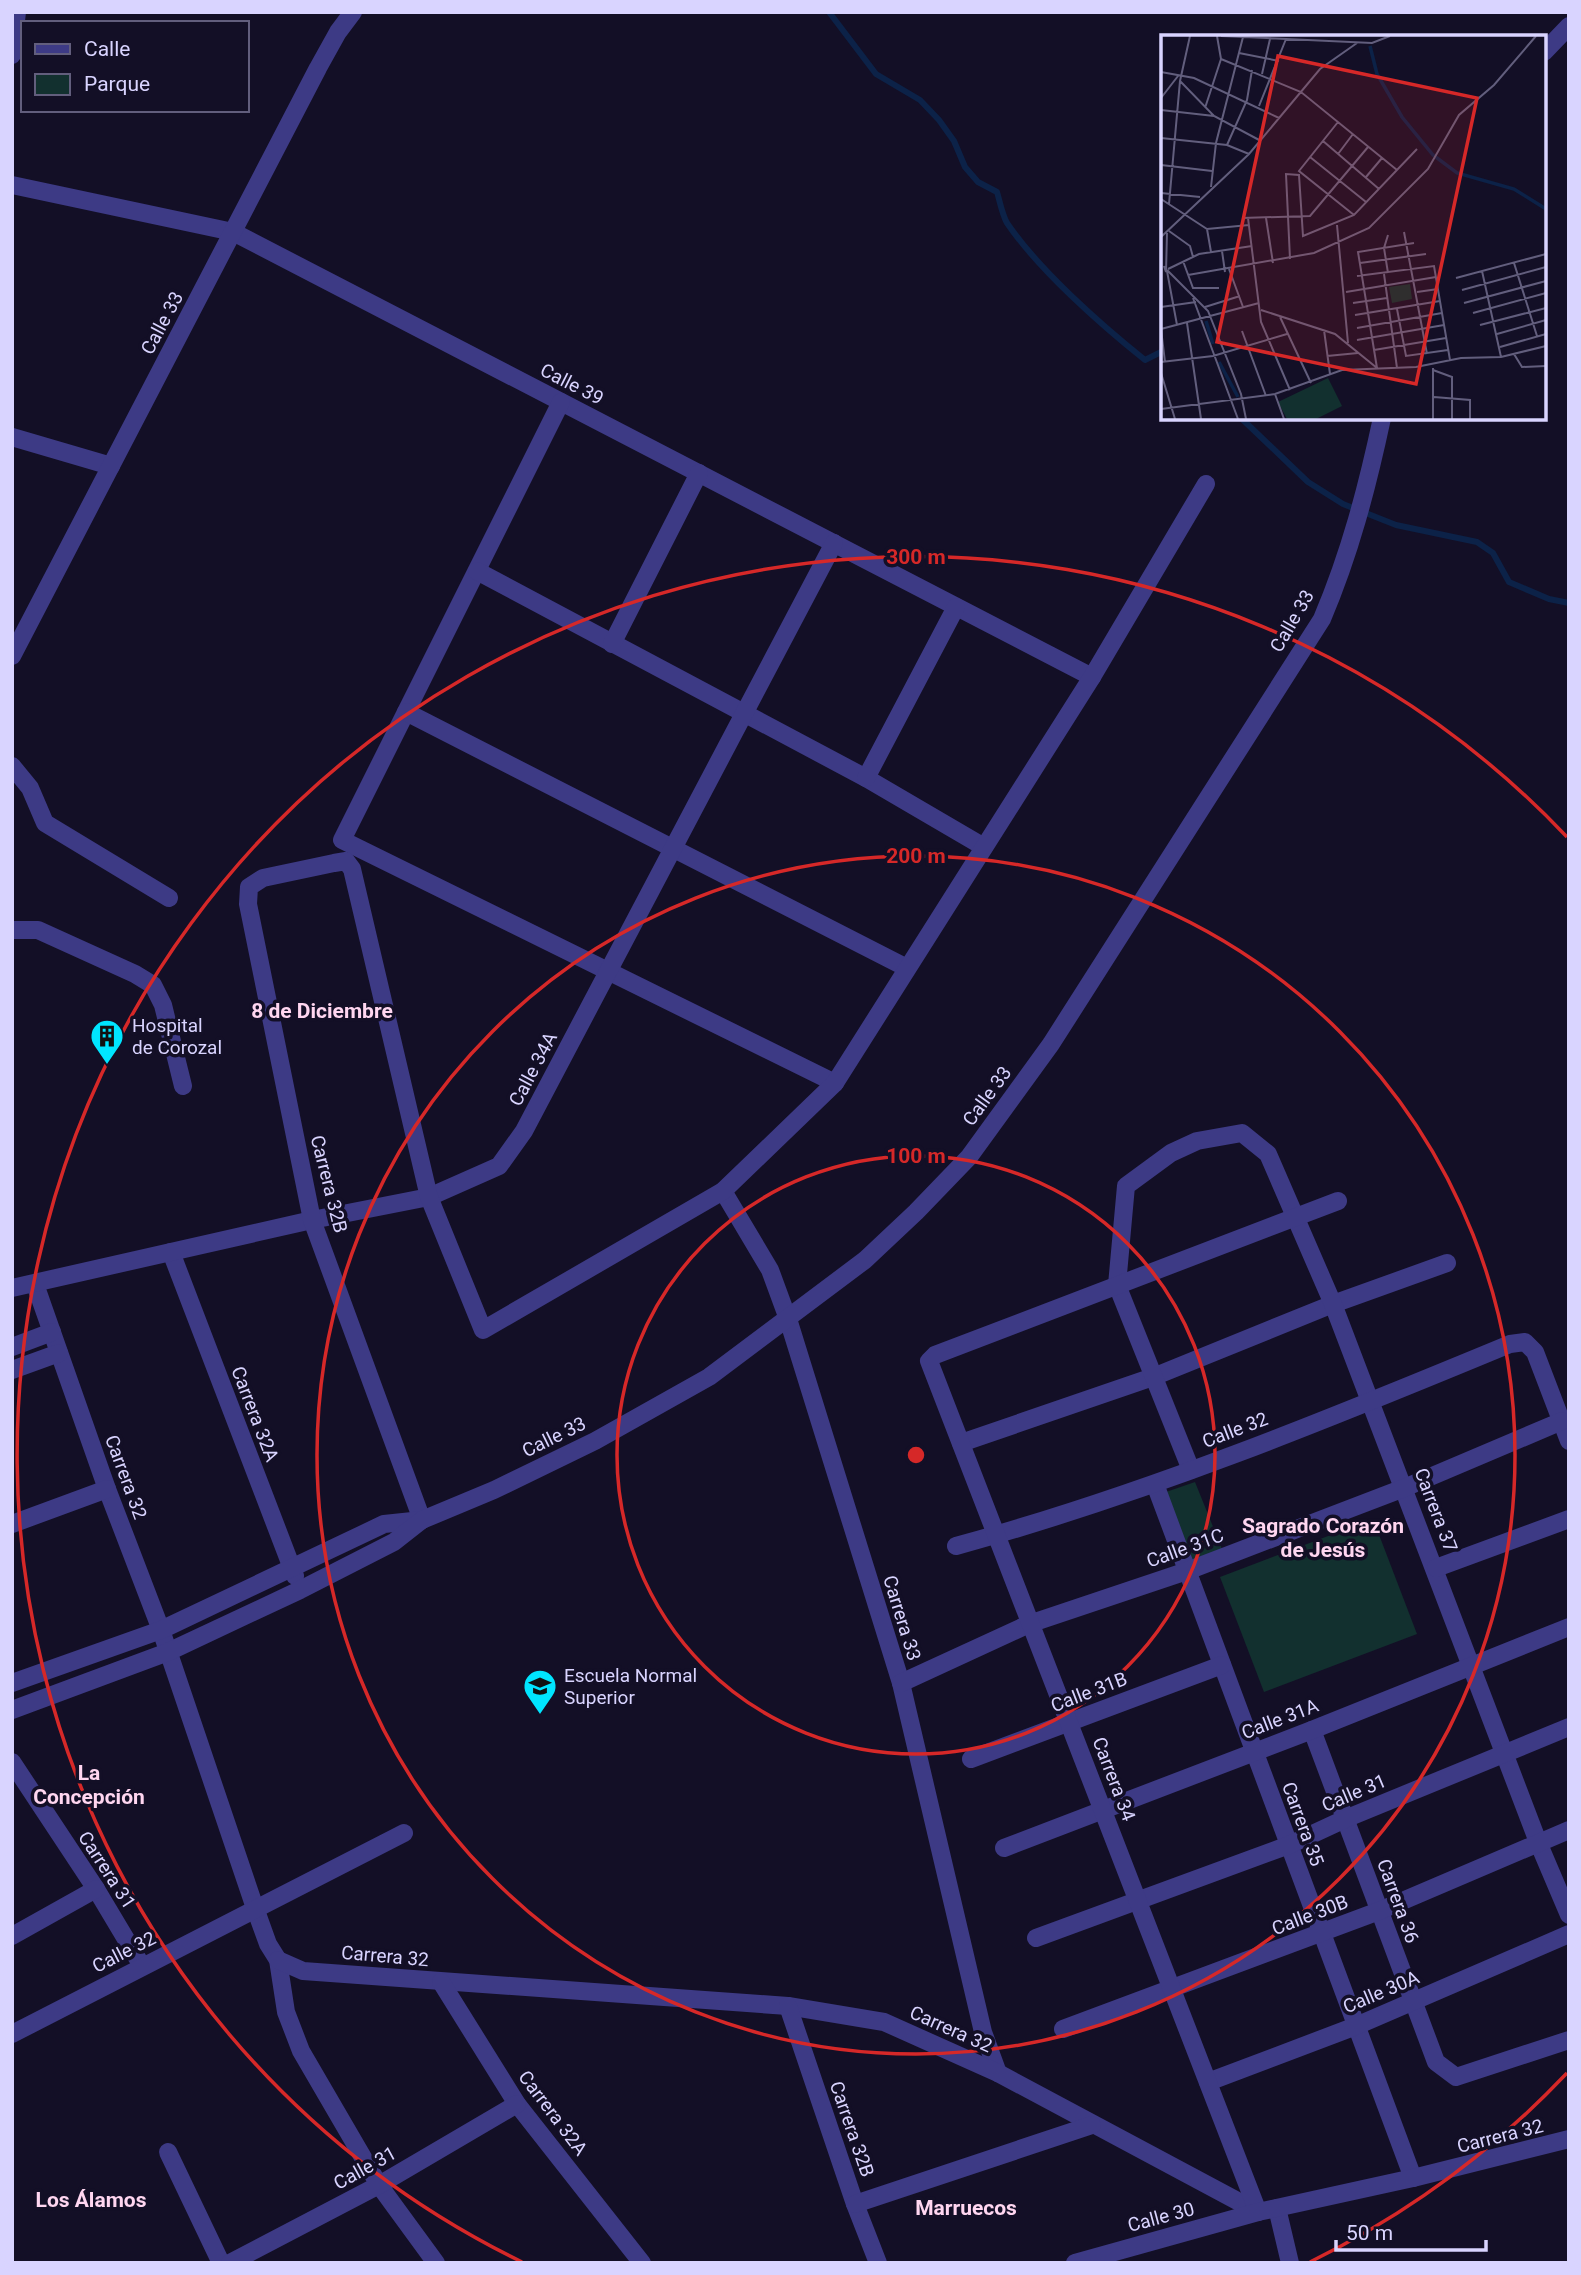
<svg xmlns="http://www.w3.org/2000/svg" width="1581" height="2275" font-family="Roboto,sans-serif">
<rect width="100%" height="100%" fill="#130f26"/>
<g fill="#12302f">
<polygon points="1195,1482 1222,1549 1192,1562 1166,1492"/>
<polygon points="1373,1519 1417,1634 1264,1692 1220,1577"/>
</g>
<g fill="none" stroke-linecap="round" stroke-linejoin="round">
<g stroke="#0c2248" stroke-width="6">
<path d="M829 12 876 74 920 100 939 120 954 141 965 167 978 182 997 192C1000 202 1002 214 1007 223 1039 270 1100 324 1145 360L1163 351"/>
<polyline points="1241,418 1308,482 1343,504 1396,525 1477,542 1493,553 1509,582 1549,599 1569,603"/>
</g>
<g stroke="#3d3a85" stroke-width="18">
<polyline points="1544,52 1569,26"/>
<polyline points="12,55 17,12"/>
<polyline points="12,185 233,232 1092,677"/>
<polyline points="561,402 342,840 835,1083"/>
<polyline points="12,437 111,466"/>
<polyline points="477,571 866,778 984,847"/>
<polyline points="612,644 699,473"/>
<polyline points="12,656 318,68 338,32 353,12"/>
<polyline points="406,712 907,968"/>
<polyline points="12,766 30,788 45,823 169,898"/>
<polyline points="866,778 956,607"/>
<polyline points="12,930 38,930 135,974 153,985 163,1005 183,1086"/>
<polyline points="723,1191 770,1270 788,1319 901,1683 983,2032 998,2073"/>
<polyline points="171,1252 295,1576"/>
<polyline points="35,1284 107,1489 161,1630 255,1908 268,1944 278,1960 286,2012 301,2051 379,2185 436,2263"/>
<polyline points="12,1288 312,1220 429,1197 499,1166 524,1131 834,543"/>
<polyline points="12,1347 52,1332"/>
<polyline points="12,1370 59,1353"/>
<polyline points="961,1443 1153,1377 1333,1304 1447,1263"/>
<polyline points="1191,1470 1117,1285 1126,1186 1171,1153 1197,1141 1242,1133 1268,1154 1333,1304 1538,1842 1569,1915"/>
<polyline points="1155,1484 1413,2178"/>
<polyline points="422,1520 312,1220 248,904 249,887 263,878 334,863 346,861 352,869 429,1197 483,1330 723,1191 835,1083 1092,677 1206,484"/>
<polyline points="12,1524 107,1489"/>
<path d="M956 1546C1146 1494 1329 1419 1510 1344L1525 1342 1535 1352 1569 1441"/>
<polyline points="1436,1568 1569,1519"/>
<polyline points="12,1683 161,1630 384,1524 422,1520"/>
<polyline points="901,1683 1029,1624 1187,1571 1404,1488 1562,1421"/>
<path d="M12 1710 168 1652 300 1590 394 1542 422 1520 494 1490 595 1441 709 1377 865 1260 916 1212 969 1157 1051 1044 1322 619C1350 553 1367 488 1382 418"/>
<polyline points="1312,1730 1436,2062 1456,2077 1569,2040"/>
<polyline points="971,1759 1222,1665"/>
<polyline points="12,1762 96,1889 142,1966"/>
<polyline points="1004,1848 1312,1730 1569,1627"/>
<polyline points="12,1936 96,1889"/>
<polyline points="1036,1938 1289,1845 1345,1819 1569,1727"/>
<polyline points="278,1960 303,1971 788,2006 884,2022 998,2073 1258,2212"/>
<polyline points="441,1982 517,2104 642,2263"/>
<polyline points="788,2006 855,2204 878,2263"/>
<polyline points="1063,2029 1379,1911 1569,1830"/>
<polyline points="12,2034 404,1833"/>
<polyline points="1208,2082 1356,2026 1569,1934"/>
<polyline points="168,2152 221,2263"/>
<polyline points="855,2204 1092,2125"/>
<polyline points="1277,2208 1290,2263"/>
<polyline points="1258,2212 929,1361 935,1355 1338,1201"/>
<polyline points="230,2263 379,2185 517,2104"/>
<polyline points="1075,2263 1258,2212 1413,2178 1569,2139"/>
</g>
</g>
<g fill="none" stroke="#d62828" stroke-width="3.5">
<circle cx="916" cy="1455" r="299"/>
<circle cx="916" cy="1455" r="599"/>
<path d="M1567 2073A898 898 0 0 1 1310 2262M522 2262A898 898 0 1 1 1567 837"/>
</g>
<defs>
<symbol id="building-pin" viewBox="-11 -11 22 30"><path d="M0 17L-7.5 6A9.5 9.5 0 1 1 7.5 6Z" fill="#00e5ff" stroke="#130f26"/><path d="M-4-6H4V6H1V3H-1V6H-4ZM-2.5-4.3h1.7v1.8h-1.7ZM.8-4.3h1.7v1.8H.8ZM-2.5-1h1.7V.8h-1.7ZM.8-1h1.7V.8H.8Z" fill="#111"/></symbol>
<symbol id="school-pin" viewBox="-11 -11 22 30"><path d="M0 17L-7.5 6A9.5 9.5 0 1 1 7.5 6Z" fill="#00e5ff" stroke="#130f26"/><path d="M0-5L7-2L0 1L-7-2ZM-4 1L0 2.5L4 1V4Q0 6-4 4Z" fill="#111"/></symbol>
</defs>
<g fill-rule="evenodd">
<use href="#building-pin" x="88" y="1017" width="38" height="52"/>
<use href="#school-pin" x="521" y="1667" width="38" height="52"/>
</g>
<g text-anchor="middle" dominant-baseline="central" stroke-width="7" stroke-linejoin="round" paint-order="stroke">
<g font-size="19" fill="#d9d4ff" stroke="#130f26">
<text transform="translate(162 323) rotate(-62)">Calle 33</text>
<text transform="translate(572 384) rotate(27)">Calle 39</text>
<text transform="translate(1292 621) rotate(-60)">Calle 33</text>
<text transform="translate(533 1069) rotate(-62)">Calle 34A</text>
<text transform="translate(987 1096) rotate(-54)">Calle 33</text>
<text transform="translate(329 1184) rotate(76)">Carrera 32B</text>
<text transform="translate(255 1414) rotate(69)">Carrera 32A</text>
<text transform="translate(1235 1430) rotate(-21)">Calle 32</text>
<text transform="translate(554 1437) rotate(-26)">Calle 33</text>
<text transform="translate(126 1477) rotate(70)">Carrera 32</text>
<text transform="translate(1436 1510) rotate(69)">Carrera 37</text>
<text transform="translate(1185 1548) rotate(-20)">Calle 31C</text>
<text transform="translate(902 1618) rotate(73)">Carrera 33</text>
<text transform="translate(1089 1692) rotate(-21)">Calle 31B</text>
<text transform="translate(1280 1719) rotate(-21)">Calle 31A</text>
<text transform="translate(1114 1779) rotate(69)">Carrera 34</text>
<text transform="translate(1354 1793) rotate(-23)">Calle 31</text>
<text transform="translate(1303 1824) rotate(70)">Carrera 35</text>
<text transform="translate(107 1870) rotate(57)">Carrera 31</text>
<text transform="translate(1398 1901) rotate(70)">Carrera 36</text>
<text transform="translate(1310 1915) rotate(-21)">Calle 30B</text>
<text transform="translate(124 1952) rotate(-27)">Calle 32</text>
<text transform="translate(385 1956) rotate(5)">Carrera 32</text>
<text transform="translate(1381 1992) rotate(-23)">Calle 30A</text>
<text transform="translate(951 2029) rotate(24)">Carrera 32</text>
<text transform="translate(553 2113) rotate(53)">Carrera 32A</text>
<text transform="translate(852 2129) rotate(71)">Carrera 32B</text>
<text transform="translate(1500 2136) rotate(-14)">Carrera 32</text>
<text transform="translate(365 2168) rotate(-29)">Calle 31</text>
<text transform="translate(1161 2217) rotate(-15)">Calle 30</text>
</g>
<g font-size="19" fill="#d9d4ff" stroke="#130f26" text-anchor="start">
<text x="132" y="1025">Hospital<tspan x="132" dy="22">de Corozal</tspan></text>
<text x="564" y="1675">Escuela Normal<tspan x="564" dy="22">Superior</tspan></text>
</g>
<g font-size="21" font-weight="bold" fill="#ffd6f0" stroke="#130f26">
<text x="322" y="1011">8 de Diciembre</text>
<text x="1323" y="1526">Sagrado Corazón<tspan x="1323" dy="24">de Jesús</tspan></text>
<text x="89" y="1773">La<tspan x="89" dy="24">Concepción</tspan></text>
<text x="91" y="2200">Los Álamos</text>
<text x="966" y="2208">Marruecos</text>
</g>
</g>
<g transform="translate(1161 35)">
<rect width="385" height="385" fill="#130f26"/>
<path d="M249 249 251 264 231 268 228 252ZM167 343 181 371 155 384H126L117 367Z" fill="#12302f"/>
<path fill="none" stroke="#0c2248" stroke-width="3.5" d="M209 11 216 39 241 82 272 120 296 138 353 154 385 174M45 286 52 309M58 327 77 362"/>
<path fill="none" stroke="#625e7d" stroke-width="2" d="M60 1 211 8 229 1M0 8V35M78 18 118 26M60 24 140 57 236 135M0 37 33 43 118 83M101 39 109 4M19 46 53 81 100 106M0 63 17 41M98 71 125 4M44 73 60 24 56 1M0 75 53 81M177 87 138 136 193 180M0 103 66 110 88 119M162 106 218 154M66 110 86 65 91 35M177 119 192 99M149 122 205 167M0 130 51 136M205 142 221 123M50 152 55 108 82 2M0 158 39 162M0 164 46 194 88 190M8 169 19 46 29 1M81 183 149 181 207 112M87 183 100 287 129 355M105 183 112 228M176 190 187 308M46 194 50 217M8 196 29 211 32 222M243 197 266 319M227 200 223 213 227 238M0 202 88 119 159 34 196 8M61 216 64 237M129 224 125 139 138 140 142 201 193 180 256 114M22 226 32 253H58M199 228 265 219M353 228 376 301M3 231 5 237 6 198M7 234 38 219 91 211M68 234 82 272M6 235 47 276 80 359 85 384M6 236 16 290M321 236 340 322M223 239 236 333M27 240 153 218 208 193 267 134 298 80 333 50 375 1M196 241 273 231 289 325M295 243 385 219M301 255 385 232M185 257 275 242M256 257 277 254M32 263 77 384M192 268 226 263M303 268 385 246M0 272 35 267M44 272 79 261M236 274 245 321 287 315M100 275 174 299 216 333M312 278 385 258M194 280 279 266M119 282 150 348M26 288 40 384M319 290 385 273M196 293 281 278M0 294 98 268M0 294 4 327M163 295 169 339M81 296 105 361M336 299 385 285M196 305 283 290M339 312 385 299M213 315 285 303M353 319 361 332 385 331M166 321 197 318M0 327 52 321 126 299M216 333 197 217 253 208M272 335 291 342V384M0 338 14 384M114 359 123 384M273 362 309 365V384M0 374 114 359 181 335 255 332 300 323 340 322 385 311M272 384V333"/>
<path fill="#d62828" fill-opacity="0.15" stroke="#d62828" stroke-width="3.5" d="M117 21 316 63 255 349 56 307Z"/>
<rect width="385" height="385" fill="none" stroke="#d9d4ff" stroke-width="3.5"/>
</g>
<circle cx="916" cy="1455" r="10" fill="#d62828" stroke="#130f26" stroke-width="3.5"/>
<g font-size="21" text-anchor="middle" font-weight="bold" fill="#d62828" stroke="#130f26" stroke-width="7" stroke-linejoin="round" paint-order="stroke">
<text x="916" y="564">300 m</text>
<text x="916" y="863">200 m</text>
<text x="916" y="1163">100 m</text>
</g>
<rect width="1581" height="2275" fill="none" stroke="#d9d4ff" stroke-width="28"/>
<rect x="21" y="21" width="228" height="91" fill="#130f26" stroke="#625e7d" stroke-width="2"/>
<rect x="35" y="44" width="35" height="10" fill="#3d3a85" stroke="#625e7d" stroke-width="2"/>
<text x="84" y="56" font-size="21" fill="#d9d4ff">Calle</text>
<rect x="35" y="74" width="35" height="21" fill="#12302f" stroke="#625e7d" stroke-width="2"/>
<text x="84" y="91" font-size="21" fill="#d9d4ff">Parque</text>
<path d="M1336 2240v10h150v-10" fill="none" stroke="#d9d4ff" stroke-width="3.5"/>
<text x="1346" y="2240" font-size="21" fill="#d9d4ff" stroke="#130f26" stroke-width="5" paint-order="stroke">50 m</text>
</svg>
